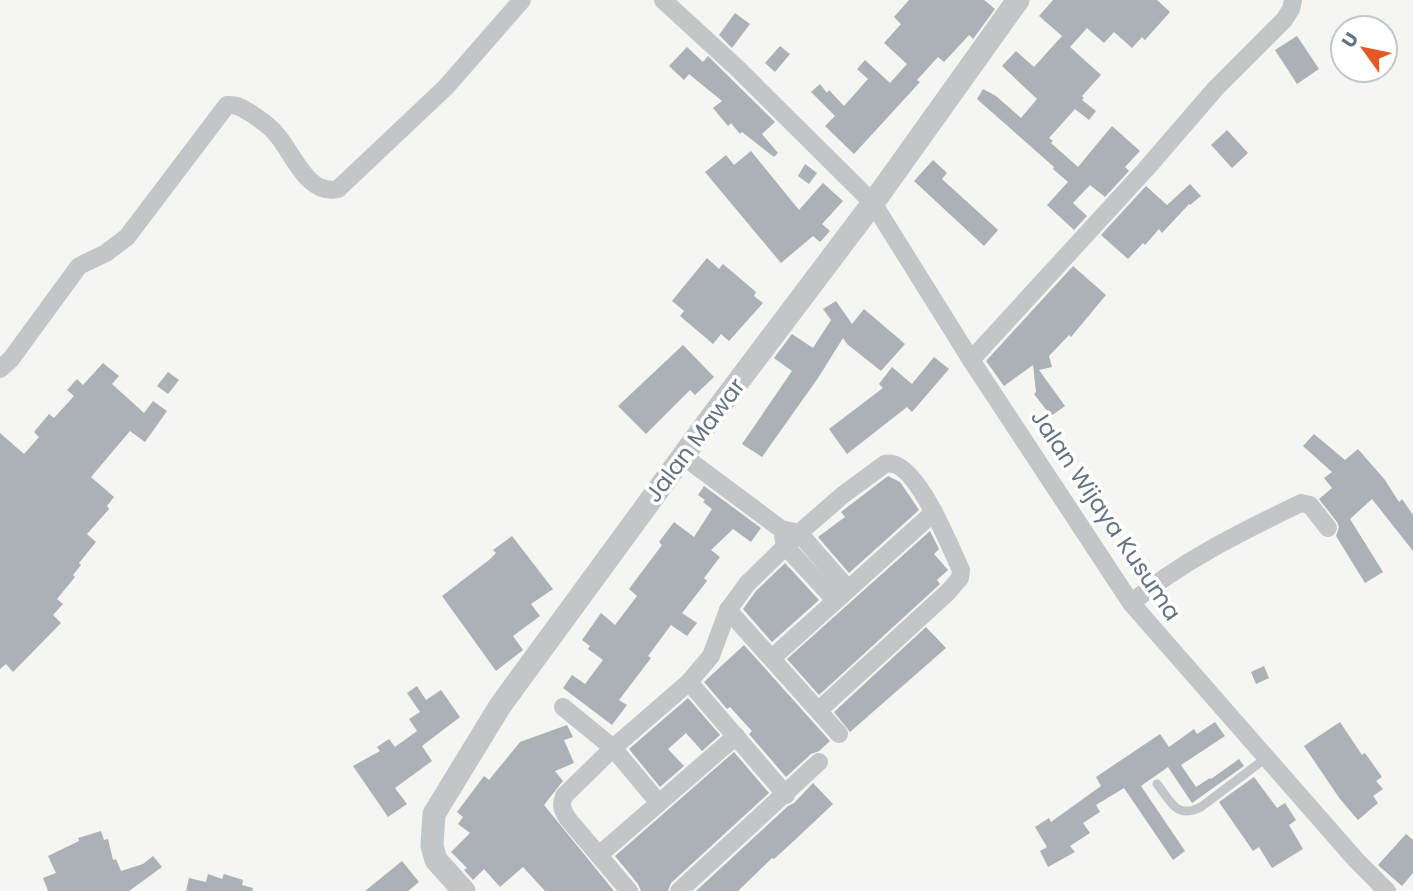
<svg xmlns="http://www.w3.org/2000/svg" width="1413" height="891" font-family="Poppins,sans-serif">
<rect width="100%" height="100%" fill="#f5f5f1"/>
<g fill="#abb1b7">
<polygon points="909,0 984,0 995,9 973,39 969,35 944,62 938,57 917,80 920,82 854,154 825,126 835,116 811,92 820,84 827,93 829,90 844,106 868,79 857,69 865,60 890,83 907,64 884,43 901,24 894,17"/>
<polygon points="1053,0 1157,0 1170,12 1145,40 1142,37 1132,48 1114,32 1104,43 1087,28 1070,47 1101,75 1082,96 1084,98 1082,100 1096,111 1089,120 1075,109 1049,138 1053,141 1051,143 1078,167 1112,126 1140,151 1125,167 1129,171 1105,197 1090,185 1073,203 1087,216 1074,230 1047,205 1068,182 1053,169 1054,167 977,99 983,89 996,96 1021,118 1037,99 1002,66 1016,51 1034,67 1062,36 1039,16"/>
<polygon points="735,13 750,24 732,48 719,35"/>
<polygon points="1297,36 1319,69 1297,84 1275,50"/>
<polygon points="780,46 790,54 775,72 765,63"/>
<polygon points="687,47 703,62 708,56 775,122 762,134 778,153 774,157 742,132 740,134 731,123 728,126 713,108 722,101 689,74 684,80 669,66"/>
<polygon points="1227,130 1248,153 1232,168 1211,145"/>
<polygon points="751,151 799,210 823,183 843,201 822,224 830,231 820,242 813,236 781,263 705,172 726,155 734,165"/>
<polygon points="933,160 947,173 942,179 998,230 984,246 914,181"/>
<polygon points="805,164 817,173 809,184 798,176"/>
<polygon points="1190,184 1201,196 1190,205 1189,204 1162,233 1159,229 1145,245 1143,243 1128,259 1101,235 1146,186 1167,205"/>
<polygon points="707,258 719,269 723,264 756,292 754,296 763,303 729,341 721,334 713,344 680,316 684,311 672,301"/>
<polygon points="1073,266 1106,295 1071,337 1069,335 1049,356 1052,367 1039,370 1065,406 1051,416 1034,394 1036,392 1033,365 1004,386 986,361"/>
<polygon points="836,301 852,324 864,309 905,344 881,371 847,344 843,338 818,378 762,457 742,444 792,371 774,358 792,334 813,348 831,320 823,309"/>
<polygon points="683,345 714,377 695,395 690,390 646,434 618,406"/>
<polygon points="934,357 949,369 912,412 907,407 847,454 829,429 883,388 879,384 892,367 912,384"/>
<polygon points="103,363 119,376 112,384 144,413 153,401 167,411 145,442 130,431 91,477 114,497 107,506 109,509 87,534 96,542 79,563 81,565 73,575 75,577 57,599 63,604 53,615 61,623 13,672 6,664 0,669 0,433 24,454 39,437 34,432 49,414 54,418 74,396 67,390 77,379 83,385"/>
<polygon points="168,372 179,380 168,394 157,386"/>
<polygon points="1314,434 1345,460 1358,449 1385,480 1399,502 1402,499 1413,515 1413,551 1372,499 1350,519 1383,572 1365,583 1336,536 1339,527 1337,522 1319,499 1332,488 1324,478 1332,472 1303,446"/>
<polygon points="888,476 900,482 919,510 849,573 818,537 845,517 841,512"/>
<polygon points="704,486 761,528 751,542 733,529 711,550 720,557 704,578 707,581 682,613 697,623 687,636 671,625 648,656 651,658 619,700 627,705 612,725 563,688 572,675 585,684 603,660 588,649 590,646 582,640 601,613 615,625 637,596 629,589 662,545 659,542 674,522 694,537 712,509 703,502 705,500 698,495"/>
<polygon points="930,531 939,549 934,554 948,570 937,580 940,584 819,695 787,659"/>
<polygon points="512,536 553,589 531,604 540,616 513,636 523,650 496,671 442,596 489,560 496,553 493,550"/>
<polygon points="785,563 819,600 772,642 743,609 756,591"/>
<polygon points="926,627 946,648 850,732 834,712"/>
<polygon points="744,645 830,741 819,751 811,754 786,777 749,734 752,731 750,729 730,707 727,709 704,682"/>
<polygon points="1264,666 1269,678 1256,684 1251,672"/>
<polygon points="417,686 426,700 441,690 460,717 422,746 432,761 395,788 407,804 388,817 353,766 380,751 377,747 389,739 395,747 417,731 409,719 420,712 407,693"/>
<polygon points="688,698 720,735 702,751 686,733 668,749 684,766 660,787 629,749"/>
<polygon points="1215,722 1225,736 1181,765 1196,787 1210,778 1211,779 1239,759 1244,766 1192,803 1168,767 1141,786 1185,851 1173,860 1124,788 1096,805 1100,812 1083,823 1090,833 1070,846 1075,852 1048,867 1040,851 1047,847 1035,827 1049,818 1051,822 1101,786 1096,777 1160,734 1169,747 1194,729 1197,734"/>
<polygon points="1340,722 1362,755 1365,753 1382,777 1376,781 1383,789 1373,796 1378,803 1358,820 1340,799 1304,746"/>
<polygon points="567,725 573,737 564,740 574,763 555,771 563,781 544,805 614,891 545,891 523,867 500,887 484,869 473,880 464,870 467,868 451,852 470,833 458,824 463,817 457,812 484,776 489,780 520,742"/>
<polygon points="734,752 769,793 671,883 668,891 641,891 638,884 615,856"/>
<polygon points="1254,777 1277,808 1285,803 1296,820 1289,825 1303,849 1272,868 1259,847 1253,851 1219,802"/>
<polygon points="813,783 833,804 797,838 774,859 772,858 738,891 696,891 788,806 794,803"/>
<polygon points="101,831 104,840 108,839 113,860 116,859 121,871 143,864 153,856 162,867 129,891 48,891 43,878 56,873 48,856 79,841 78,838"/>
<polygon points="1406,834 1413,840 1413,873 1402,886 1378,865"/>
<polygon points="402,861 419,882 408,891 365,891"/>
<polygon points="208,874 222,879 224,874 243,880 242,885 253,888 252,891 186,891 189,878 206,882"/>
</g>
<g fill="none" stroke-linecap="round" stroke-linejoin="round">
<path stroke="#c2c6c9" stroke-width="9" d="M1157 784C1172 803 1176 819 1201 807L1266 758"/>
<g stroke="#c2c6c9" stroke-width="18">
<polyline points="663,0 737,68 873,203 971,360 1131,603 1356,860 1387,891"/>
<polyline points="971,360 1146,169 1216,88 1284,20 1291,9 1293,0"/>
<path d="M0 369 11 359 79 266 106 253 127 237 227 105C238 104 243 109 252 114 261 120 270 126 277 135 293 153 307 196 338 189L446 87 522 0"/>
<polyline points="683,456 781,529 799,533 848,589"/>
<polyline points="783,536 785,546 835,600"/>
<path d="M1131 603C1182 561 1241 532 1301 503L1310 505 1328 528"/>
<polyline points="728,610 839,734"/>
<polyline points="772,658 934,512"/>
<polyline points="689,682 786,795"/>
<polyline points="563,707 613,748 659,803"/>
<polyline points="599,855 736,736"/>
<path d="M629 891 568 819C563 811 560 806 564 796L613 748 689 682 711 656 728 610 747 584 799 533 844 494 885 464C915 456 950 547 961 570L960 578 948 592 819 710"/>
<polyline points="679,891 819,762"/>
</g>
<polyline stroke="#c2c6c9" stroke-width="23" points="464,891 436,860 432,846 434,814 500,706 710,419 873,203 1018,0"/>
</g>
<g text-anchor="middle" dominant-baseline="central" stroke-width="7" stroke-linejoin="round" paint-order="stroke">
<g font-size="23" fill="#647382" stroke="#fff">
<text transform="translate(695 440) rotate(-53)">Jalan Mawar</text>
<text transform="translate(1106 515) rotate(56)">Jalan Wijaya Kusuma</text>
</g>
</g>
<g transform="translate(1364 49) rotate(303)"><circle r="33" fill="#ffffff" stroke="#c1c7cd" stroke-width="2"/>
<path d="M0-5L12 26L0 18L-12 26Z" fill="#e35923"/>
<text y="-10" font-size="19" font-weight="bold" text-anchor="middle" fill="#647382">U</text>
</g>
</svg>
